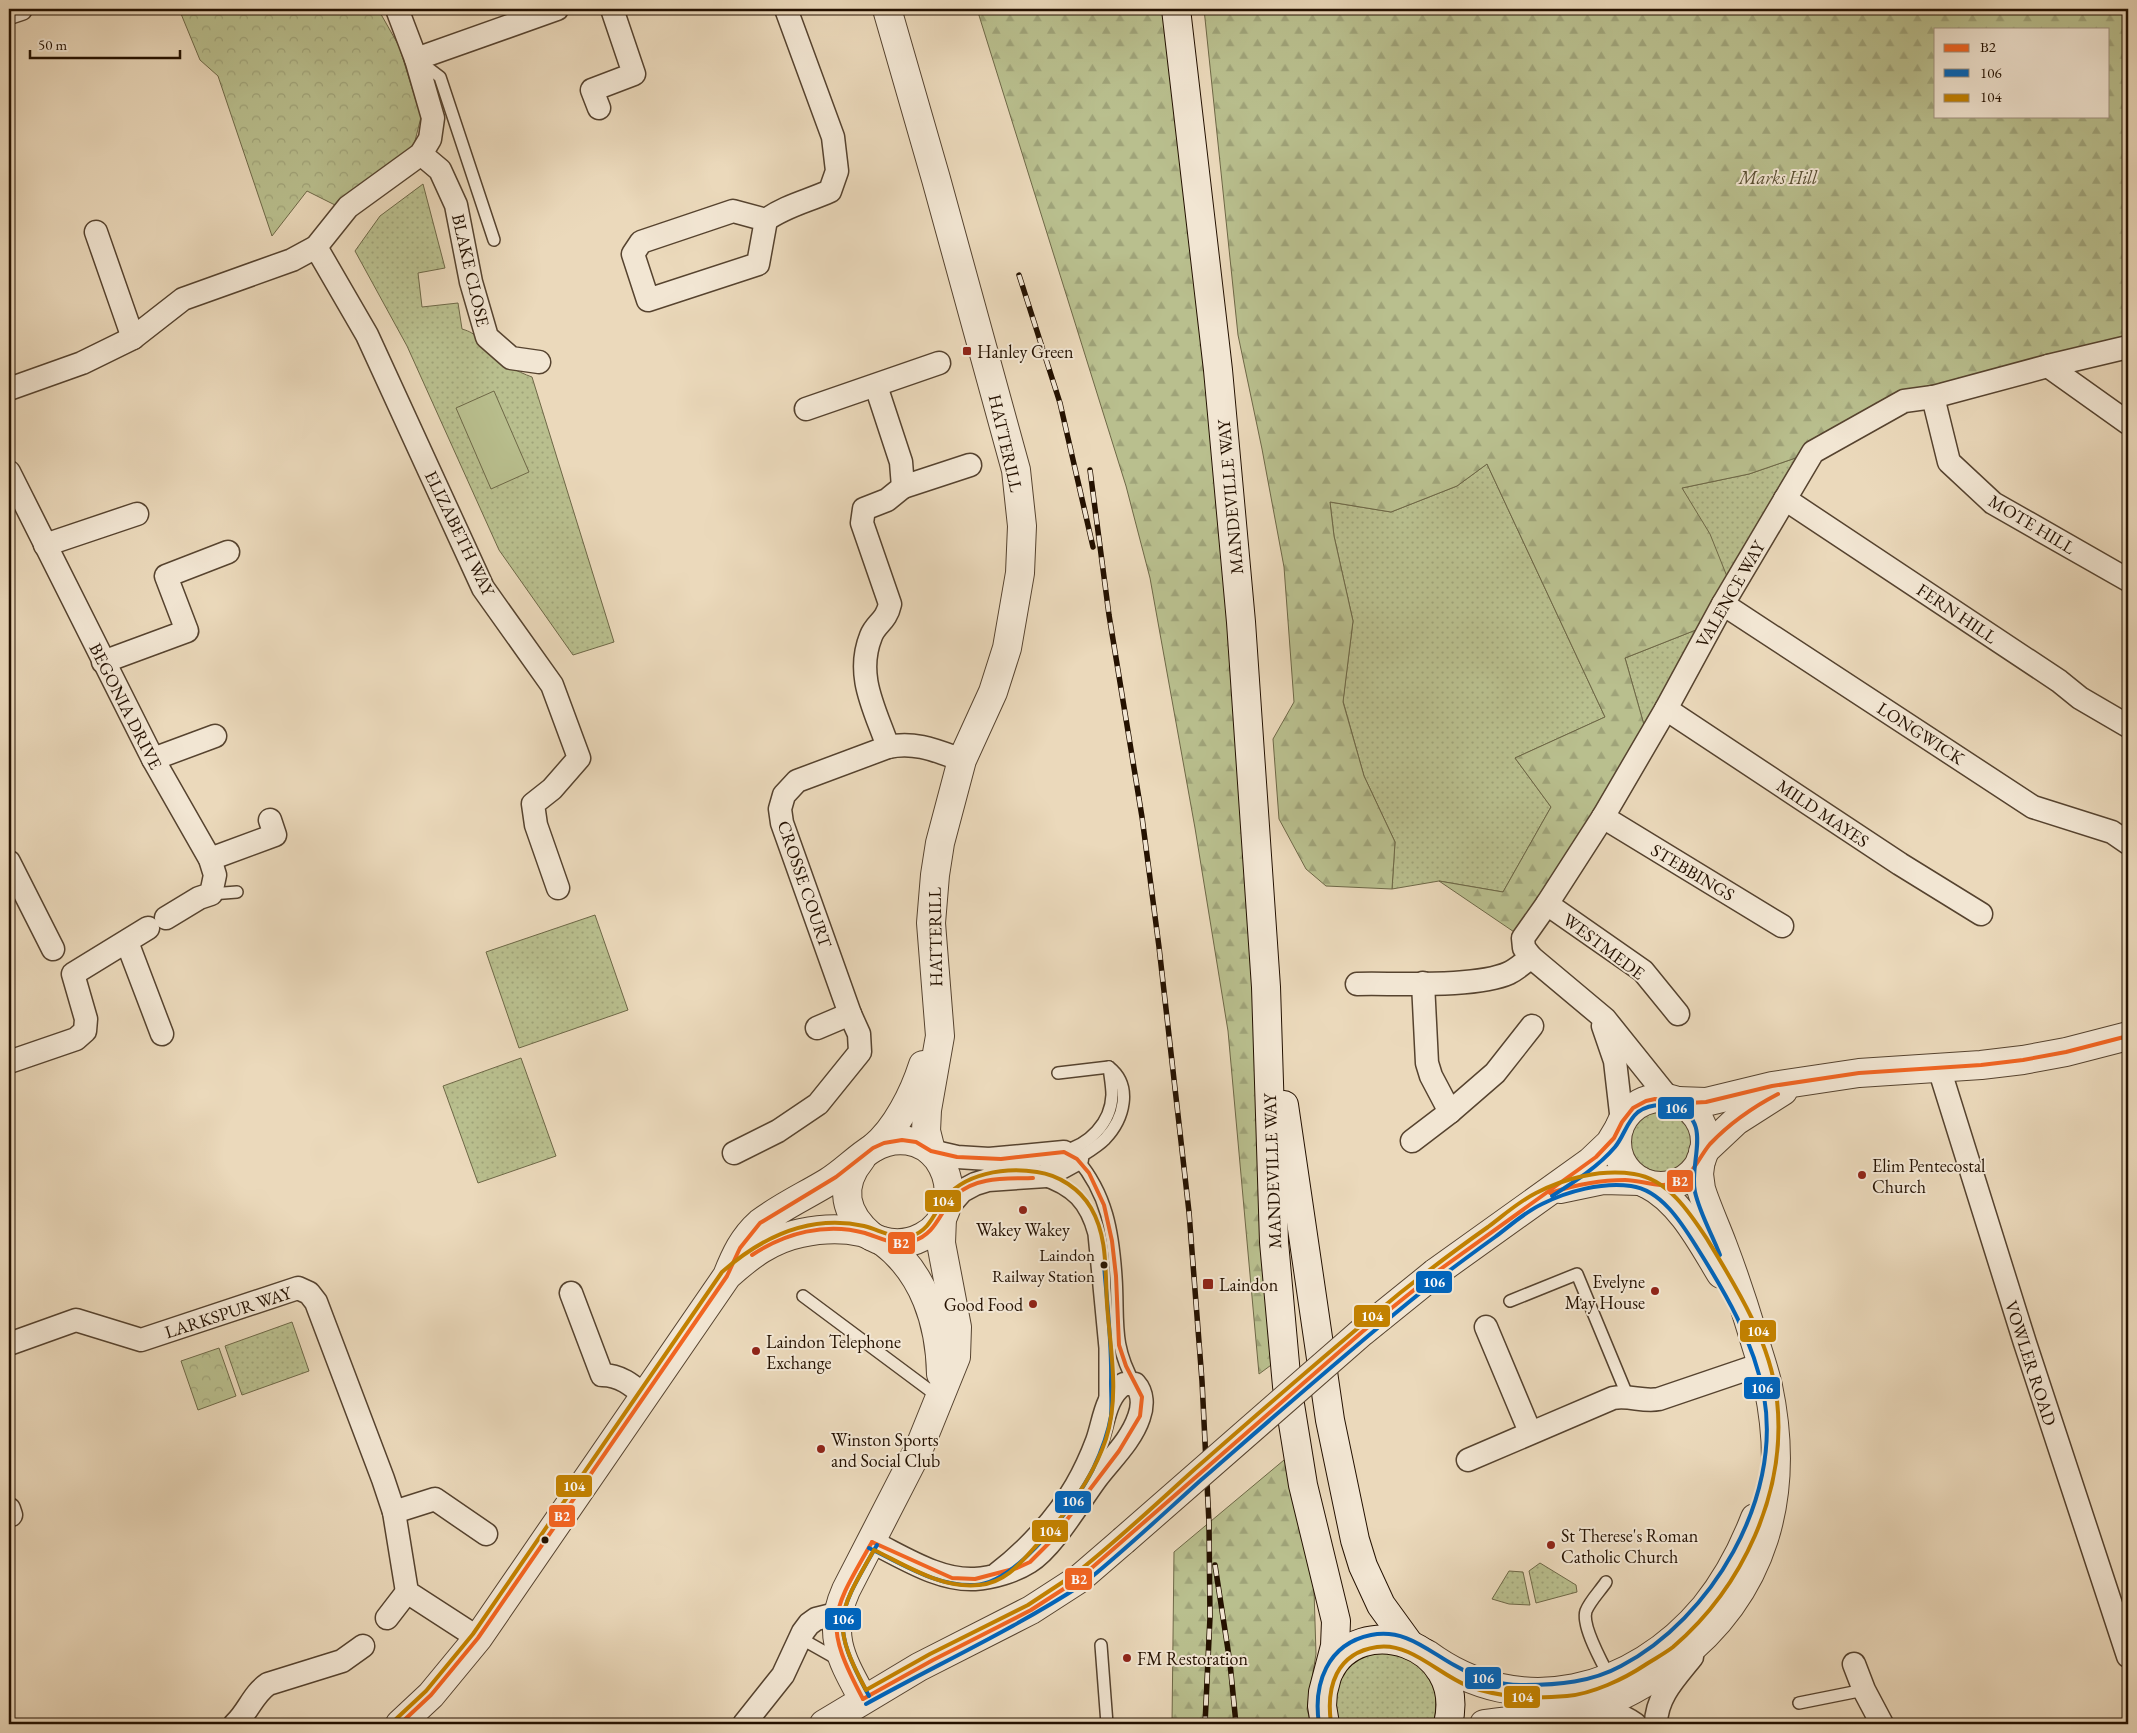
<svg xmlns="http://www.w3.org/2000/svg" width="2137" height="1733" font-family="'EB Garamond',serif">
<defs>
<pattern id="grass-dots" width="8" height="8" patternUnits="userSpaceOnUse" patternTransform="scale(1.25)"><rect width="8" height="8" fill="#b9bf8e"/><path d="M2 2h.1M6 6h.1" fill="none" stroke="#9fa379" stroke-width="1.8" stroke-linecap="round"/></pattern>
<pattern id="forest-firs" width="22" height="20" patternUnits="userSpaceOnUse" patternTransform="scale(1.25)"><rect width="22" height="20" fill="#b9bf8e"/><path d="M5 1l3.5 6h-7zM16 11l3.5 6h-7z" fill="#9fa379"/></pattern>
<pattern id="park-crowns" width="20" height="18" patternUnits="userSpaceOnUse" patternTransform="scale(1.25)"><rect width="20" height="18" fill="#b9bf8e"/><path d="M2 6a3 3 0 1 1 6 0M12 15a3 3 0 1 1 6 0" fill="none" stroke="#9fa379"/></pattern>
</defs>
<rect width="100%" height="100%" fill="#ebd9bb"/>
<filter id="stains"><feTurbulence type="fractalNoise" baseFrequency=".004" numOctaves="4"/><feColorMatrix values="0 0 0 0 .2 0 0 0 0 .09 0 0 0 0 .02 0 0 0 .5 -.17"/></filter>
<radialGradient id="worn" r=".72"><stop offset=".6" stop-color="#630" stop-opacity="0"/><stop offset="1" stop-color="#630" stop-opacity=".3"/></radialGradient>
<g fill="url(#grass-dots)" stroke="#6e6847">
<path d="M423 184 445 268 418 273 422 307 458 303 462 329C479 334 476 339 488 351 498 362 518 372 532 377L614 642 573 655 499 550 407 346 355 251 380 216Z"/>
<polygon points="1813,452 1732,589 1682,488 1749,474"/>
<polygon points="1487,464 1605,717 1515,758 1551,807 1503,892 1439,881 1392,889 1395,842 1364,776 1343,701 1353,621 1334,536 1330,502 1391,512 1457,486"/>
<polygon points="1711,624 1646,732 1625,658"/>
<polygon points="595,915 628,1010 519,1048 486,952"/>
<polygon points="521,1058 556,1156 478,1183 443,1086"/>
<circle cx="1661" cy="1142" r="32"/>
<polygon points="292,1322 309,1371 242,1395 225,1346"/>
<polygon points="1540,1563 1576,1585 1577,1592 1536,1603 1529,1571"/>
<polygon points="1509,1571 1523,1572 1530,1605 1509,1604 1492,1599"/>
<path d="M1382 1651 1415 1660 1436 1688 1435 1724H1339C1328 1686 1344 1660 1382 1651Z"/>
</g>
<g fill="url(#forest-firs)" stroke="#6e6847" fill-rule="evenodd">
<polygon points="977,9 1176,9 1196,170 1278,1360 1259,1374 1228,1031 1195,828 1150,578 1126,486"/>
<path d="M1204 9H2128V343L1933 397 1813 452 1749 474 1682 488 1710 534 1732 589 1711 624 1625 658 1646 732 1523 938 1439 881 1503 892 1551 807 1515 758 1605 717 1487 464 1457 486 1391 512 1330 502 1334 536 1353 621 1343 702 1364 776 1395 842 1392 889 1326 886 1306 869 1279 819 1273 739 1294 702 1284 567 1262 449 1238 335ZM1936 29H2108V116H1936Z"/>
<polygon points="1290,1455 1314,1590 1316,1654 1307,1709 1311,1724 1172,1724 1174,1552"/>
</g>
<g fill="url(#park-crowns)" stroke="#6e6847">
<polygon points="179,9 378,9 399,46 421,117 414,145 337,206 307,191 272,236 218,76 200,60"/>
<polygon points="219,1348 236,1396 198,1410 181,1361"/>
</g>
<polygon fill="#b9bf8e" stroke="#6e6847" points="494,391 529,472 491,489 456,408"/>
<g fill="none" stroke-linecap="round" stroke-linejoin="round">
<defs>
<g id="service">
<polyline points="419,61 440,77 494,240"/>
<polyline points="211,894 237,892"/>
<path d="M1058 1073 1109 1067C1133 1086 1124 1119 1105 1139 1097 1147 1086 1153 1077 1159 1107 1194 1113 1232 1116 1277 1119 1320 1112 1344 1135 1384"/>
<path d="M1063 1151C1089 1145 1111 1123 1112 1095 1112 1086 1110 1076 1109 1067"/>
<path d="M1041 1179C1072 1189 1086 1204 1094 1234L1105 1348V1401"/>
<polyline points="803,1296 940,1398"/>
<polyline points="1510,1301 1577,1274 1628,1397"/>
<path d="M1606 1582C1600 1591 1590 1601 1586 1611 1581 1626 1603 1664 1610 1678"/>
<polyline points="800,1638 839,1660"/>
<polyline points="1101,1645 1107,1724"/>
<polyline points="1799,1703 1864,1690"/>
</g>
<g id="minor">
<polyline points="9,13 21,9"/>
<polyline points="416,59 557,9"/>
<polyline points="599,108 592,90 634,74 612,9"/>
<polyline points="421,154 440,170 456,205 471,282 487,337 511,358 539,362"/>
<path d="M766 220 733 211 641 242 633 254 648 300 758 264 766 220C785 206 808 201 830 191L837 171 833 137 786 9"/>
<polyline points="96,232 133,338"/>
<polyline points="316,247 367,335 483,588 552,685 579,758 552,789 533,804 536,825 558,888"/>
<polyline points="2048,366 2128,423"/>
<path d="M876 386 901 462 903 487 887 500 864 509 862 523 890 604C886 622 876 623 871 636 855 676 875 709 888 747"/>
<polyline points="9,389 82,363 133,338 183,299 292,260 316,247 348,207 421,154 430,139 433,118 416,59 397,9"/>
<polyline points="1933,397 1949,462 1993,503 2128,580"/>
<polyline points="806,409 939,363"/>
<polyline points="9,472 153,759 210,859 215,875 211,894 199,898 166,918"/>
<polyline points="903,487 970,465"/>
<polyline points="1785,499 2059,681 2080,698 2128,726"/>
<polyline points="45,545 137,514"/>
<polyline points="1723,604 2033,807 2112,832 2128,843"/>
<polyline points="103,662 187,631 166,576 228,552"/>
<polyline points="1666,709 1900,864 1981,914"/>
<polyline points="153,759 215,736"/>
<polyline points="1603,817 1782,926"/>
<polyline points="210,859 275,835 270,820"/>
<polyline points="9,862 53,949"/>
<polyline points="1547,904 1643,971 1678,1014"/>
<polyline points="127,942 162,1034"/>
<polyline points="1423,983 1427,1063 1431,1076 1450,1112"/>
<path d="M1357 984C1395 983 1476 988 1509 973 1517 969 1524 963 1531 957"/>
<polyline points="1603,1026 1615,1061 1622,1122"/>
<path d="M817 1028 850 1014 782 823 780 809 784 795 797 781 888 747C915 741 937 751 962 760"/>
<polyline points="9,1062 76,1039 85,1031 86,1019 73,974 148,928"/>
<polyline points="1939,1068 2025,1343 2128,1656"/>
<polyline points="1670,1100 1605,1019 1531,957 1524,948 1523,938 1547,904 1603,817 1666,709 1723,604 1813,452 1904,401 1933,397 2048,366 2128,347"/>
<polyline points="1412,1141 1450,1112 1495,1073 1532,1026"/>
<polyline points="931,1151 957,1157 989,1159 1064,1152 1077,1159 1046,1176 988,1180 975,1184 962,1191 947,1208"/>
<polyline points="734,1153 778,1131 818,1104 860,1052 859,1034 850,1014"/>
<path d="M571 1293 602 1375C620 1375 632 1385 645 1396"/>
<polyline points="1486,1327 1530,1432"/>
<polyline points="9,1344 76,1320 141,1340 298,1288 309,1293 316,1302 383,1479 394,1512 407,1592 478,1638"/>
<path d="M1468 1460 1613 1398C1629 1395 1643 1402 1659 1399L1762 1364"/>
<polyline points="9,1509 11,1515"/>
<polyline points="394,1512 435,1499 486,1534"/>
<path d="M872 1542C903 1557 939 1581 975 1579 992 1578 1015 1571 1029 1562 1053 1547 1079 1502 1096 1479 1111 1459 1131 1441 1139 1417 1143 1406 1143 1393 1135 1384H1124C1105 1396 1104 1422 1097 1441 1091 1457 1084 1472 1076 1486 1057 1519 1027 1551 997 1574"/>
<polyline points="387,1618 407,1592"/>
<polyline points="1854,1664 1864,1690 1882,1724"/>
<path d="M1585 1711C1604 1709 1619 1713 1635 1724"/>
<path d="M235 1724C248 1712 253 1694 268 1684L342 1661 363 1646"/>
<polyline points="744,1724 783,1675 803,1632 809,1624 816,1619 836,1614"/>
<path d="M1656 1724C1656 1697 1676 1677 1692 1657"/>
</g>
<g id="tertiary">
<polyline points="887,9 936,179 1016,470 1022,526 1020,573 1007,648 993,692 962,760 940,843 935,875 931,923 940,1036 927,1110 926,1131 931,1151"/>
<circle cx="1661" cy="1142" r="44"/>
<polyline points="1678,1101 1706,1102 1772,1086 1859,1073 1981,1065 2023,1060 2066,1052 2128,1036"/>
<path d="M873 1148C896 1130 914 1093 923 1065"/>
<polyline points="1703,1152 1736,1121 1783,1091"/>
<path d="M861 1159C838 1187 845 1214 871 1236"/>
<path d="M1647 1184C1681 1201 1702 1243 1721 1274"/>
<polyline points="1560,1189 1603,1180 1640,1181"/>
<path d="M882 1241C924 1272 940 1323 941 1374"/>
<polyline points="1435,1273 1590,1162 1610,1143 1619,1128"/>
<path d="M1427 1654C1520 1723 1634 1692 1705 1607 1726 1581 1743 1549 1755 1518"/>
<path d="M863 1699C842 1660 826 1635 846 1590L920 1446 956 1357 957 1327 941 1243 942 1218"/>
<path d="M400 1724 431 1695 478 1638 727 1276C749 1256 771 1239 801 1233 820 1229 842 1228 861 1232 869 1234 875 1239 882 1241 909 1249 941 1234 947 1205 951 1189 947 1172 938 1159 922 1138 895 1135 873 1148 857 1158 844 1172 828 1182 805 1196 781 1207 760 1223 743 1238 735 1256 727 1276"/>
<polyline points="824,1724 919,1667 1031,1610 1079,1579 1123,1541"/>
<path d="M1484 1724C1520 1719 1557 1718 1592 1707 1622 1698 1650 1681 1675 1662 1765 1593 1791 1495 1768 1386 1764 1369 1758 1352 1753 1335 1744 1305 1734 1275 1723 1246 1716 1227 1707 1208 1701 1189L1699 1174 1701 1159"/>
</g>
<g id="secondary">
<polyline points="1176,9 1218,370 1241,622 1266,987 1274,1242 1287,1386 1303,1485 1336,1621 1335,1646 1323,1692 1322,1706 1325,1724"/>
<polyline points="1284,1105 1330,1420 1355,1540 1363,1566 1381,1605 1410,1645"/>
<path d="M1329 1672C1358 1610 1468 1642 1448 1724"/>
</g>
</defs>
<use href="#service" stroke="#56432f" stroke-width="14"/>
<use href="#minor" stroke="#56432f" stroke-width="25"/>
<use href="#tertiary" stroke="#56432f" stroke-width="30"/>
<use href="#secondary" stroke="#241100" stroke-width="30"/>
<use href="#service" stroke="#f2e6d3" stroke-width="11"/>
<use href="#minor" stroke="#f2e6d3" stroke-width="22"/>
<use href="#tertiary" stroke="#f2e6d3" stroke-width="28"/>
<use href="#secondary" stroke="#f2e6d3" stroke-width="28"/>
<defs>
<g id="rail">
<polyline points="1019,275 1060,403 1093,547"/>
<polyline points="1090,470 1109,615 1142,817 1159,947 1189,1212 1202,1381 1209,1523 1210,1617 1205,1724"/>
<polyline points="1215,1565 1230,1663 1236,1724"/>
</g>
</defs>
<use href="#rail" stroke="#241100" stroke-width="5.5"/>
<use href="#rail" stroke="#f2e6d3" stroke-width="4" stroke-dasharray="11" stroke-linecap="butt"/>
<defs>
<polyline id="tertiary-bridge" points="1123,1541 1362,1332 1435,1273"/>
</defs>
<use href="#tertiary-bridge" stroke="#56432f" stroke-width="30" stroke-linecap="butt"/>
<use href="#tertiary-bridge" stroke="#f2e6d3" stroke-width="28"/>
<defs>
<g id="bus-1">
<path d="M1550 1193C1575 1185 1599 1180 1625 1180 1643 1180 1661 1190 1678 1182 1694 1174 1699 1157 1710 1144 1730 1123 1753 1107 1778 1094"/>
<path d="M752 1255C785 1233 826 1222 865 1233 881 1238 896 1247 913 1241 937 1234 940 1210 956 1195 977 1176 1007 1179 1033 1178"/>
<polyline points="863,1699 933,1660 1031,1610 1079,1579 1362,1332 1435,1273 1596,1157 1614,1138 1622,1122 1633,1108 1646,1101 1655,1099 1688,1103 1706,1102 1772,1086 1859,1073 1981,1065 2023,1060 2066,1052 2128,1036"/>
<path d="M863 1699C822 1622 831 1614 872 1542"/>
<polyline points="400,1724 431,1695 478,1638 727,1276 740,1248 760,1223 836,1177 873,1148 884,1143 902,1140 916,1142 931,1151 957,1157 1001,1159 1064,1152 1077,1159 1089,1173 1104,1205 1112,1241 1116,1276 1119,1345 1126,1366 1142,1397 1140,1416 1119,1451 1050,1542 1030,1562 1017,1568 975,1579 952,1578 872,1542"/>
</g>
<g id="bus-2">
<path d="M1552 1196C1574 1182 1598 1167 1615 1147 1624 1136 1627 1121 1638 1112 1648 1105 1660 1104 1671 1106 1716 1118 1688 1162 1695 1192 1700 1214 1712 1234 1720 1255"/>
<path d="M869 1548C902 1564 937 1587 975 1585 1017 1583 1075 1505 1093 1469 1101 1452 1108 1434 1111 1416 1112 1404 1111 1393 1111 1382 1112 1342 1107 1303 1104 1265"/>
<path d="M869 1696C829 1622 837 1615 877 1545"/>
<path d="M866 1704C938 1664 1014 1629 1083 1584 1124 1551 1162 1515 1201 1480 1270 1420 1338 1360 1409 1302 1437 1279 1466 1258 1495 1237 1511 1225 1525 1212 1542 1204 1568 1191 1602 1182 1631 1186 1661 1190 1681 1222 1696 1246 1725 1292 1754 1341 1764 1396 1782 1499 1712 1618 1621 1666 1592 1682 1558 1685 1525 1685 1501 1686 1475 1677 1454 1665 1427 1650 1404 1628 1371 1635 1327 1644 1313 1684 1319 1724"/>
</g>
<path id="bus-3" d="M396 1719 426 1691 473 1634 722 1272C762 1237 810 1214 864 1226 880 1230 895 1240 911 1236 929 1231 934 1214 943 1201 963 1173 1005 1167 1037 1172 1059 1175 1080 1189 1091 1208 1108 1237 1105 1272 1107 1304 1110 1348 1120 1395 1106 1439 1092 1480 1064 1517 1034 1548 1019 1565 1004 1583 979 1585 942 1589 907 1566 874 1550 838 1613 830 1623 866 1690L930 1654 1028 1605 1075 1574C1117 1541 1156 1504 1196 1468 1263 1409 1331 1350 1400 1293 1429 1270 1458 1248 1488 1227 1504 1215 1518 1202 1536 1193 1565 1178 1601 1169 1634 1174 1668 1179 1690 1213 1707 1239 1737 1288 1771 1343 1777 1400 1787 1492 1743 1587 1673 1647 1664 1654 1654 1659 1645 1665 1624 1679 1592 1694 1567 1696 1533 1699 1501 1698 1468 1686 1438 1674 1410 1642 1377 1647 1336 1653 1326 1687 1331 1723"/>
</defs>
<use href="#bus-1" stroke="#f2e6d3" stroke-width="8"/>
<use href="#bus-2" stroke="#f2e6d3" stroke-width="8"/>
<use href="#bus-3" stroke="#f2e6d3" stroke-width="8"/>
<use href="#bus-1" stroke="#f26522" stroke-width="4"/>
<use href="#bus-2" stroke="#0065bd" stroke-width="4"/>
<use href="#bus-3" stroke="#c28100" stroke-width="4"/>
</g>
<g fill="#8f2418" stroke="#f2e6d3" stroke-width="2">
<rect x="962" y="346" width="10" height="10" rx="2.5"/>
<circle cx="1862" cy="1175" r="5"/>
<circle cx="1023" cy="1210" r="5"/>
<rect x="1202" y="1278" width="12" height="12" rx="2.5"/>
<circle cx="1655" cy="1291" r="5"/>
<circle cx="1033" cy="1304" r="5"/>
<circle cx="756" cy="1351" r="5"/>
<circle cx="821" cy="1449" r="5"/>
<circle cx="1551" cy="1545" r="5"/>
<circle cx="1127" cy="1658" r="5"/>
</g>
<g fill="#241100" stroke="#f2e6d3" stroke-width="2">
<circle cx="1104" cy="1265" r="4.5"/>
<circle cx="545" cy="1540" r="4.5"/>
</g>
<g text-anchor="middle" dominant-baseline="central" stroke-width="4" stroke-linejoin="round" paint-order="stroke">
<g font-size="17" fill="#241100" stroke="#f2e6d3" text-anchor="end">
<text x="1095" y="1255">Laindon<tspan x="1095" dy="21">Railway Station</tspan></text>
</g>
<g font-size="18" font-style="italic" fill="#584e32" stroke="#f2e6d3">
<text x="1778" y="177">Marks Hill</text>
</g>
<g font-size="18" fill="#241100" stroke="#f2e6d3">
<text transform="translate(471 270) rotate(77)">BLAKE CLOSE</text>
<text transform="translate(1006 443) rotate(77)">HATTERILL</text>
<text transform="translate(1230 497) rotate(-95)">MANDEVILLE WAY</text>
<text transform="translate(2032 524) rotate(31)">MOTE HILL</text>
<text transform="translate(460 533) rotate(64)">ELIZABETH WAY</text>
<text transform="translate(1730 594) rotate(-60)">VALENCE WAY</text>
<text transform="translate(1957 613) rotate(34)">FERN HILL</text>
<text transform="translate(126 706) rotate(63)">BEGONIA DRIVE</text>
<text transform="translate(1921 733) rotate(33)">LONGWICK</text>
<text transform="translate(1823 813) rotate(34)">MILD MAYES</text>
<text transform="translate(1693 872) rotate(31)">STEBBINGS</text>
<text transform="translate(805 884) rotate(71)">CROSSE COURT</text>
<text transform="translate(935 937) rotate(-91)">HATTERILL</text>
<text transform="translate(1604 946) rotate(37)">WESTMEDE</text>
<text transform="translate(1272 1171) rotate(-92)">MANDEVILLE WAY</text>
<text transform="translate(228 1312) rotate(-18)">LARKSPUR WAY</text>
<text transform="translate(2031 1363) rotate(72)">VOWLER ROAD</text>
</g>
<g font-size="18" fill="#241100" stroke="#f2e6d3" text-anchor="start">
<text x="977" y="351">Hanley Green</text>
<text x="1872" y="1165">Elim Pentecostal<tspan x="1872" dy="21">Church</tspan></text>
<text x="1023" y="1229" text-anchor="middle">Wakey Wakey</text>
<text x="1645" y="1281" text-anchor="end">Evelyne<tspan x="1645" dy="21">May House</tspan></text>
<text x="1219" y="1284">Laindon</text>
<text x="1023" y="1304" text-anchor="end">Good Food</text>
<text x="766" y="1341">Laindon Telephone<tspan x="766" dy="21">Exchange</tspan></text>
<text x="831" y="1439">Winston Sports<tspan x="831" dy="21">and Social Club</tspan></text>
<text x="1561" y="1535">St Therese's Roman<tspan x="1561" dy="21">Catholic Church</tspan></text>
<text x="1137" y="1658">FM Restoration</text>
</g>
</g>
<g stroke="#f2e6d3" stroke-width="2">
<rect x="1657" y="1096" width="38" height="24" rx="5" fill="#0065bd"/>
<rect x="1666" y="1169" width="28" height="24" rx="5" fill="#f26522"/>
<rect x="924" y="1189" width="38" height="24" rx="5" fill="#c28100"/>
<rect x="887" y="1231" width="29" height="24" rx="5" fill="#f26522"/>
<rect x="1415" y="1270" width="38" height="24" rx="5" fill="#0065bd"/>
<rect x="1353" y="1304" width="38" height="24" rx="5" fill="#c28100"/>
<rect x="1739" y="1319" width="38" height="24" rx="5" fill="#c28100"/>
<rect x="1743" y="1376" width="38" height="24" rx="5" fill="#0065bd"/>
<rect x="555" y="1474" width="38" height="24" rx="5" fill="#c28100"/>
<rect x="1054" y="1490" width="38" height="24" rx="5" fill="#0065bd"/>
<rect x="548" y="1504" width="28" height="24" rx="5" fill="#f26522"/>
<rect x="1031" y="1519" width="38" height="24" rx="5" fill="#c28100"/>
<rect x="1064" y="1567" width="29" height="24" rx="5" fill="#f26522"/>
<rect x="824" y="1607" width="38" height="24" rx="5" fill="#0065bd"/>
<rect x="1464" y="1666" width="38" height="24" rx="5" fill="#0065bd"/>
<rect x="1503" y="1685" width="38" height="24" rx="5" fill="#c28100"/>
</g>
<g font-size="14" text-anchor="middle" font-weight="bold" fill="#fff">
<text x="1676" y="1113">106</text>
<text x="1680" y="1186">B2</text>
<text x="943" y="1206">104</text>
<text x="901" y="1248">B2</text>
<text x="1434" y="1287">106</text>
<text x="1372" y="1321">104</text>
<text x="1758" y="1336">104</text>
<text x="1762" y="1393">106</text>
<text x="574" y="1491">104</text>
<text x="1073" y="1506">106</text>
<text x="562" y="1521">B2</text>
<text x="1050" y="1536">104</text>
<text x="1079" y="1584">B2</text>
<text x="843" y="1624">106</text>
<text x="1483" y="1683">106</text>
<text x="1522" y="1702">104</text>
</g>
<rect width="2137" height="1733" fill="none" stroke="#ebd9bb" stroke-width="30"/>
<rect x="10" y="10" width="2117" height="1713" fill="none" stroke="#241100" stroke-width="2.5"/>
<rect x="15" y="15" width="2107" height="1703" fill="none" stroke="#241100"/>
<rect x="1934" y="28" width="175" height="90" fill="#f2e6d3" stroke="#a0917f"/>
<rect x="1944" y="44" width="25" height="8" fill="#f26522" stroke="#a0917f"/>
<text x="1980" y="52" font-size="15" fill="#241100">B2</text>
<rect x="1944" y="69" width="25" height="8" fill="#0065bd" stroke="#a0917f"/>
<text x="1980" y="78" font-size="15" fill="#241100">106</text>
<rect x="1944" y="94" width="25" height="8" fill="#c28100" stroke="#a0917f"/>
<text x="1980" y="102" font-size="15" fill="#241100">104</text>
<path d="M30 50v8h150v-8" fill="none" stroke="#241100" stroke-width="2.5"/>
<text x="38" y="50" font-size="15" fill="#241100" stroke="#f2e6d3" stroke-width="4" paint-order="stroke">50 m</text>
<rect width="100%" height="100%" filter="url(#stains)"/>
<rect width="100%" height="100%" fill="url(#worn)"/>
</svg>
